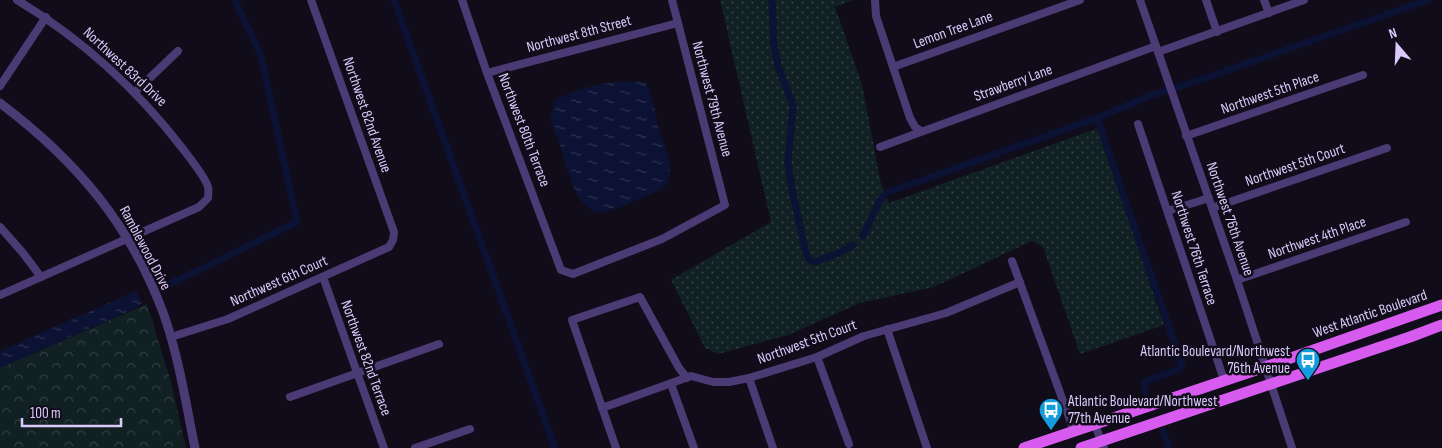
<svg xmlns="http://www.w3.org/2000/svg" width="1442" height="448" font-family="'Sofia Sans Condensed',sans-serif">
<defs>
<pattern id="grass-dots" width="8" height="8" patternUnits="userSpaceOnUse" patternTransform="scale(1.25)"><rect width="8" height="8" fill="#102023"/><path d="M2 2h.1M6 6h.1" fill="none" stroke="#323f44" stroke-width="1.8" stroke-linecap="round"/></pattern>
<pattern id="forest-crowns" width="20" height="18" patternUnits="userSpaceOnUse" patternTransform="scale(1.25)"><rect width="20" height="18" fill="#102023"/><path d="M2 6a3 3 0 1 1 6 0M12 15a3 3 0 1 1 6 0" fill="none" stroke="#323f44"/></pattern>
<pattern id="water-ripples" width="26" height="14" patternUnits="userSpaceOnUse" patternTransform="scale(1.25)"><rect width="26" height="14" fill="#0c1233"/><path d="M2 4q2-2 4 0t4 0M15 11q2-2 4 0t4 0" fill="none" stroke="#2f3351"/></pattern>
</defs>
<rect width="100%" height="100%" fill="#110c1a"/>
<polygon fill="url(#grass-dots)" points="720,0 854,0 835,7 862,84 881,184 889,203 1098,128 1164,325 1080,354 1043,247 1032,241 934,287 860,303 788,335 718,354 705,348 671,280 771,222"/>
<polygon fill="url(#forest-crowns)" points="147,304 171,382 186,448 0,448 0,368"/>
<g fill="url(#water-ripples)">
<path d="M645 82C653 95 654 107 657 122 660 138 676 164 668 181 664 191 646 196 637 200 627 204 615 210 604 212 578 216 567 170 562 151 560 142 551 127 551 119 551 113 554 106 555 100 582 86 615 79 645 82Z"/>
<polygon points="136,291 142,303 138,307 0,368 0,351"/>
</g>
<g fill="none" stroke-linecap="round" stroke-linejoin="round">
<g stroke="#0c1233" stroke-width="7">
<polyline points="394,0 555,448"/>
<polyline points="772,0 774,46 778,66 793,105 788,162 791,185 806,253 810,260 815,262 841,252 853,245"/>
<polyline points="1097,118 1182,365 1179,369 1146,381 1144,384 1146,392"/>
<polyline points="863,236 879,202 886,193 1097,118 1152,95 1194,82 1428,0"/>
<polyline points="168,285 297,222 261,56 235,0"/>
<polyline points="1163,431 1169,448"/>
</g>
<g stroke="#4a3b75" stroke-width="8">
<polyline points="462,0 487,73 561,270 573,274 662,239 725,205 672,0"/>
<polyline points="875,0 876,16 910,118 915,127 921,131"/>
<polyline points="1140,0 1237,280 1292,448"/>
<polyline points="1206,0 1217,32"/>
<polyline points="1264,0 1269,13"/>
<polyline points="1158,52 1304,0"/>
<polyline points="893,67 1080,0"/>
<polyline points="487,73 678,23"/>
<polyline points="0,86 46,17"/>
<polyline points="135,92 178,51"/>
<polyline points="1138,124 1224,380"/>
<polyline points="1186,136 1363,75"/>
<polyline points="880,147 1156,46"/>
<polyline points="1212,208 1387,148"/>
<polyline points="1168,211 1209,198"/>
<polyline points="0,227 23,253 41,277"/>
<polyline points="1012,261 1074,431"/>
<polyline points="323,277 384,448"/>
<polyline points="1237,280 1406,222"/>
<path d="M0 295 199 207 208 198C208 195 209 190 208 187 206 178 189 157 183 149 137 89 82 39 17 0"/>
<polyline points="887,329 927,448"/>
<polyline points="171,337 228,319 389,247 393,240 394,232 311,0"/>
<polyline points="817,357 849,444"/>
<polyline points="749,378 773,448"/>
<polyline points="671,384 694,448"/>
<polyline points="290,397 439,344"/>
<polyline points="602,408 691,376 713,382 729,382 749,378 817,357 864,336 946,313 1020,282"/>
<polyline points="1095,425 1104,448"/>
<polyline points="415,448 470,429"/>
<polyline points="616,448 572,320 640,297 679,368 687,378"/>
</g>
<path stroke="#4a3b75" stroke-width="9" d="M0 103C76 160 131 225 164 315 179 358 186 404 195 448"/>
<g stroke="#d85bf0" stroke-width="11">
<polyline points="1024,448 1265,367 1442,305"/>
<polyline points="1081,448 1410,337 1442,325"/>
</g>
</g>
<defs>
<symbol id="bus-pin" viewBox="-11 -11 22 30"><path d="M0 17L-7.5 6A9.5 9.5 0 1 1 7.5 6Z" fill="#149ddc" stroke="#110c1a"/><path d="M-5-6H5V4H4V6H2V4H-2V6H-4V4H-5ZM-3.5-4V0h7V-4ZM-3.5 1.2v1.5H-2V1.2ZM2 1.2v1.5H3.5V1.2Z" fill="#fff"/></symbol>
</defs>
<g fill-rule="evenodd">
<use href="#bus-pin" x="1294" y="346" width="28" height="38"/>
<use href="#bus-pin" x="1037" y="396" width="28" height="38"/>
</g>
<g text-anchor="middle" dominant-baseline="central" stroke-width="5" stroke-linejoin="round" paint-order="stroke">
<g font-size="15" fill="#dacafa" stroke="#110c1a">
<text transform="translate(953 30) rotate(-20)">Lemon Tree Lane</text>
<text transform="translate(579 34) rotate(-15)">Northwest 8th Street</text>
<text transform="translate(125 67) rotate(43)">Northwest 83rd Drive</text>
<text transform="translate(1013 83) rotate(-20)">Strawberry Lane</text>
<text transform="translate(1270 93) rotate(-19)">Northwest 5th Place</text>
<text transform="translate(712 99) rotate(75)">Northwest 79th Avenue</text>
<text transform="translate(367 115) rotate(71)">Northwest 82nd Avenue</text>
<text transform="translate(524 130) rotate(69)">Northwest 80th Terrace</text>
<text transform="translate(1295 165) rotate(-19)">Northwest 5th Court</text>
<text transform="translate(1230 219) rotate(71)">Northwest 76th Avenue</text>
<text transform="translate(1317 238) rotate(-19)">Northwest 4th Place</text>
<text transform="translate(145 248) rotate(62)">Ramblewood Drive</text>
<text transform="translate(1194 248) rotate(72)">Northwest 76th Terrace</text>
<text transform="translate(279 281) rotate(-24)">Northwest 6th Court</text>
<text transform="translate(1370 314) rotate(-19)">West Atlantic Boulevard</text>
<text transform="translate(807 342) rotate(-20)">Northwest 5th Court</text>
<text transform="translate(366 358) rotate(70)">Northwest 82nd Terrace</text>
</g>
<g font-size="15" fill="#dacafa" stroke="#110c1a" text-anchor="end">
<text x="1290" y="351">Atlantic Boulevard/Northwest<tspan x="1290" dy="17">76th Avenue</tspan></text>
<text x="1068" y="401" text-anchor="start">Atlantic Boulevard/Northwest<tspan x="1068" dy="17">77th Avenue</tspan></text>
</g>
</g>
<g transform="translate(1397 45) rotate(341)" stroke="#110c1a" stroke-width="4" paint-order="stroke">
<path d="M0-4L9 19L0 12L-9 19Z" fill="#dacafa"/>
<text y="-8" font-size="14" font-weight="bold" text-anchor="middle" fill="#dacafa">N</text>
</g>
<path d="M22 418v8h99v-8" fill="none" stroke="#dacafa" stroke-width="2.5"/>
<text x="30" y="418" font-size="15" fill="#dacafa" stroke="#110c1a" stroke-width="4" paint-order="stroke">100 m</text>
</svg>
